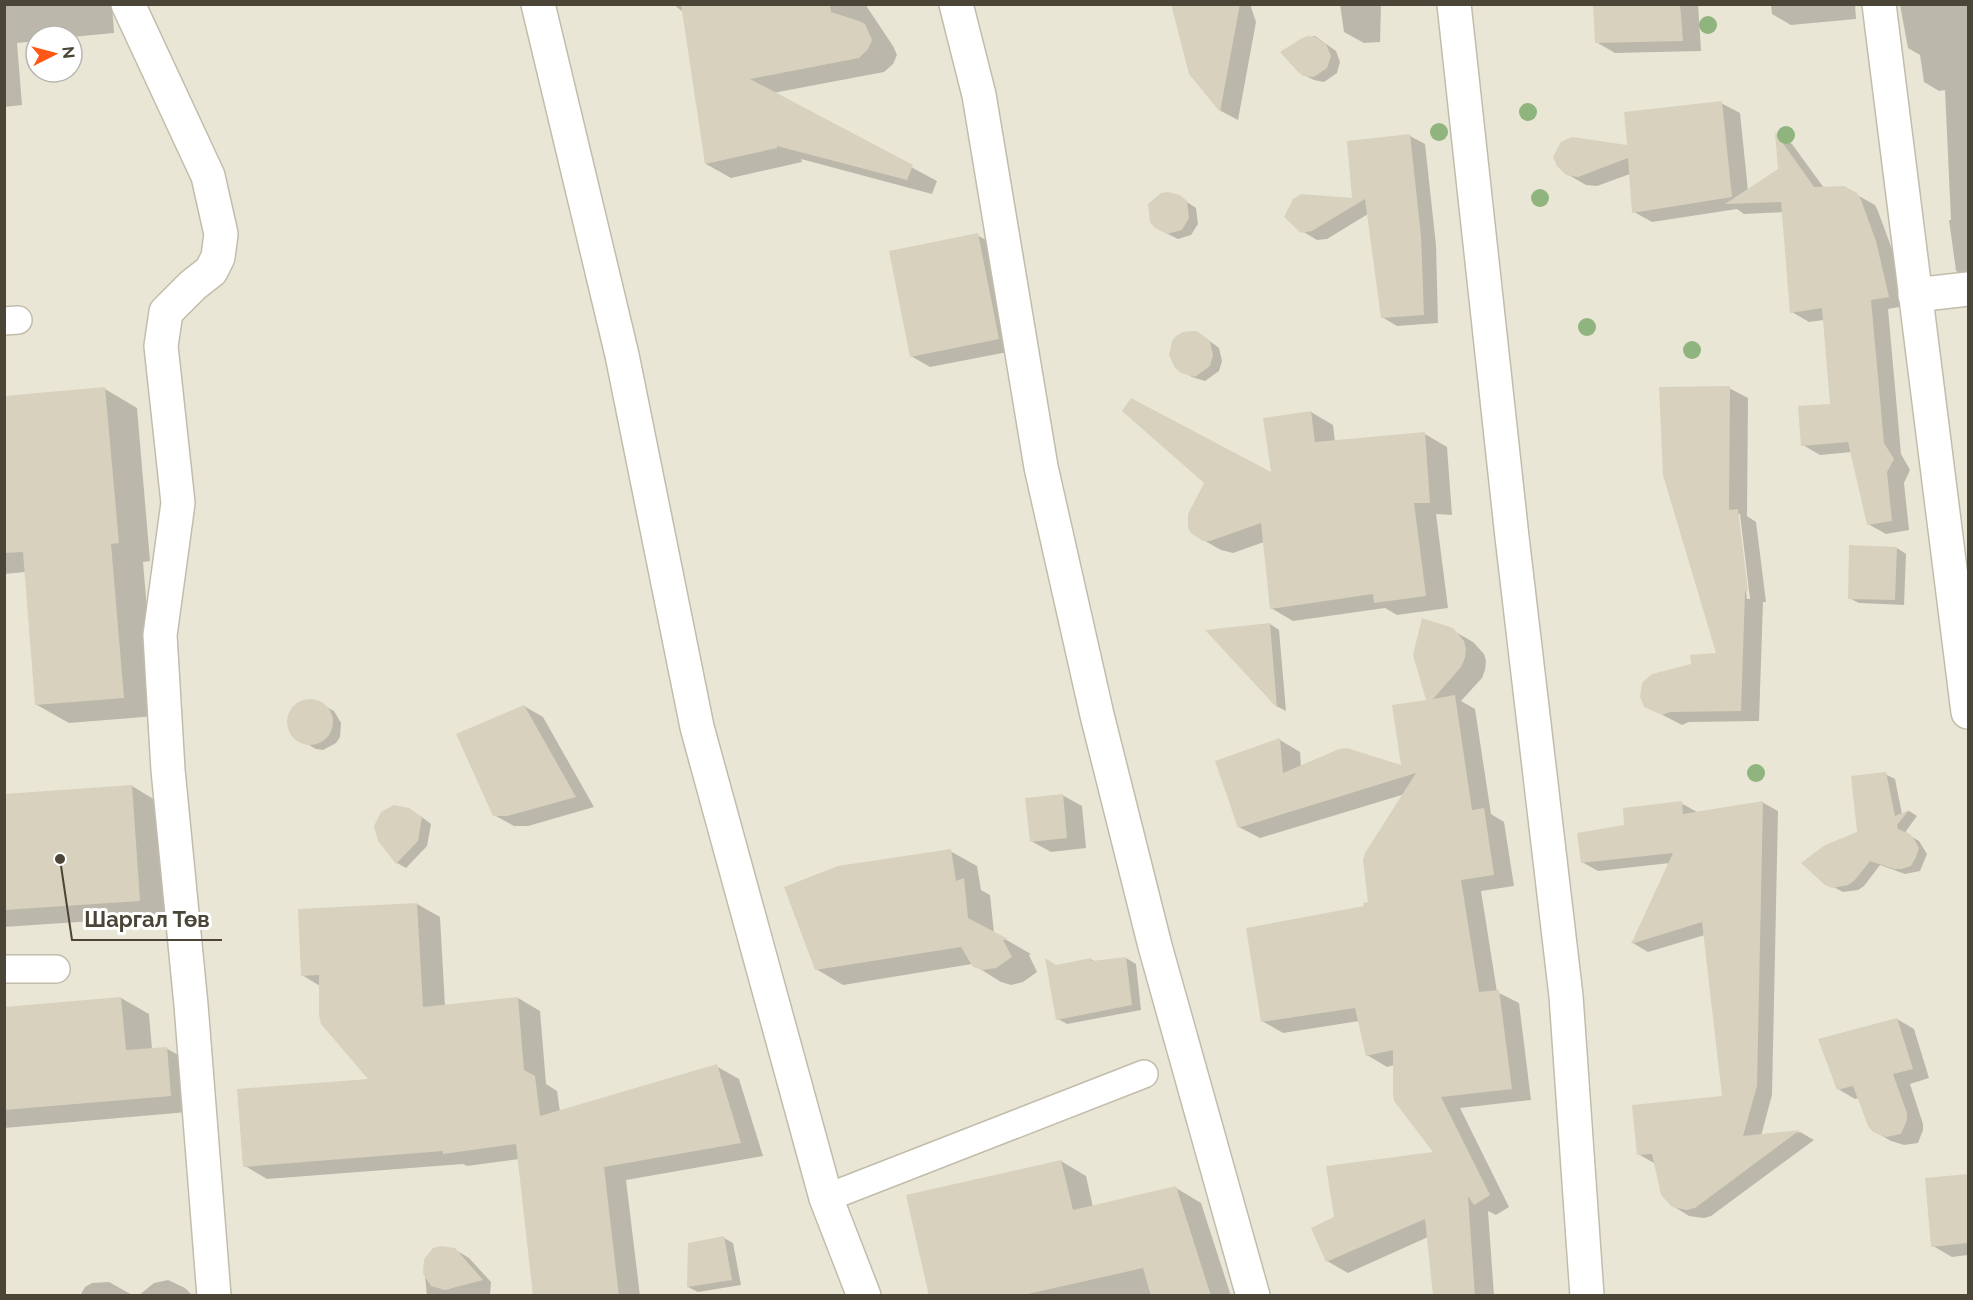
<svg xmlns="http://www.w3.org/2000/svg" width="1973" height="1300" font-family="Raleway,sans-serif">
<rect width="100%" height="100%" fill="#f5f3e9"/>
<path fill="#eae6d6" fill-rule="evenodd" d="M5 5H1968V1295H5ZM36 36H72V72H36Z"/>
<g fill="#0003" fill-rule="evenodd">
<polygon points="4,4 112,4 114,33 72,37 72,36 36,36 36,41 17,43 22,105 4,107"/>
<polygon points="673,4 865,4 893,46 897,55 893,64 884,72 773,93 937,181 932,194 801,159 802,162 731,178 706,164 683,12"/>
<polygon points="1172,4 1250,4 1256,22 1238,120 1221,111 1190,73"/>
<polygon points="1340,4 1381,4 1380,42 1364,43 1344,32"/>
<polygon points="1594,4 1698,4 1701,51 1615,53 1596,42"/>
<polygon points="1771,4 1855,4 1856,19 1791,25 1772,14"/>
<polygon points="1968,4 1968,278 1956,271 1949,220 1951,220 1945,90 1939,91 1924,82 1920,55 1908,48 1900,5"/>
<polygon points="1315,36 1336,51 1340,62 1337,73 1324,82 1314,80 1304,75 1303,39"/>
<polygon points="1721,103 1740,113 1748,191 1780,169 1777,135 1792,144 1824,188 1857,195 1875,205 1878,211 1893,252 1905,306 1888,309 1901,454 1910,470 1904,483 1909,530 1886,534 1868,524 1852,452 1820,455 1803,445 1831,405 1824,320 1809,322 1792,312 1783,212 1744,214 1737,209 1652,222 1634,212 1630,174 1597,186 1586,185 1567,174"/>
<polygon points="1410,136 1425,144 1436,245 1438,323 1397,326 1382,317 1368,214 1327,239 1317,240 1302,231 1354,200"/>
<polygon points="1184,200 1196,208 1198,224 1191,235 1178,239 1162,231"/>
<polygon points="977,235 997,246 1018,350 930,367 911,356"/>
<polygon points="1207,339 1219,348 1222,361 1219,371 1205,381 1192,377 1182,371"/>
<path d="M1729 388 1748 398 1747 516 1756 522 1766 602H1763L1759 721 1689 722 1682 725 1645 706 1693 665 1718 654ZM1737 514H1740L1750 599H1747Z"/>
<polygon points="105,389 137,408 150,561 143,562 156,716 69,723 37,705 26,572 4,574 4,398"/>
<polygon points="1311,412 1333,425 1335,442 1425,434 1447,447 1452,515 1436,514 1448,608 1397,615 1385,608 1293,621 1271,608 1264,542 1233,553 1221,550 1198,537 1273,475"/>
<polygon points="1897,548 1906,554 1904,605 1859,603 1849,598"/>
<polygon points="1270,624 1279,630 1286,711 1278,707 1208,631"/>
<polygon points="1452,630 1473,642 1484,654 1486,661 1485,670 1482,678 1461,701 1475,709 1491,814 1504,822 1514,886 1481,891 1497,992 1519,1003 1531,1100 1460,1108 1509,1207 1496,1215 1488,1211 1494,1296 1434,1296 1428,1237 1348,1273 1327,1261 1336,1218 1436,1153 1394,1065 1387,1067 1367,1055 1359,1021 1283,1033 1262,1021 1369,904 1405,794 1260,838 1239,827 1280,740 1300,752 1301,767 1403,767"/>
<polygon points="303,701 317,702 334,711 341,723 340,737 336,743 323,750 316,749 293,736 288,723 289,716 293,709"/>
<polygon points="524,706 543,717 594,807 528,826 514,826 494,815"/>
<polygon points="1885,774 1895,779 1902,814 1909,811 1917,816 1906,831 1907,834 1919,841 1927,854 1920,871 1905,874 1880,865 1864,886 1858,890 1843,892 1826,883 1858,833"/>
<polygon points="132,786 160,803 167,916 4,927 4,795"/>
<polygon points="1062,795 1082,806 1086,848 1051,852 1031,841"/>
<polygon points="1762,802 1778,811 1772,1095 1761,1136 1800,1132 1814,1140 1711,1216 1704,1218 1689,1216 1673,1206 1654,1163 1638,1154 1724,1097 1705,935 1648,952 1633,943 1670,863 1598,871 1582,862 1626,826 1681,803 1697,812"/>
<polygon points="419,815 431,824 427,846 406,868 397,863 380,841"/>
<polygon points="950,851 977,866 981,890 990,895 994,933 1031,954 1029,955 1037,972 1023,982 1011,985 1001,982 972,964 843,985 816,969"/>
<polygon points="417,904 440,917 445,1006 518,998 540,1011 546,1084 557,1091 560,1112 716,1066 739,1079 763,1156 626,1180 640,1296 563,1296 519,1159 467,1166 463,1164 267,1179 245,1166 371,1080 320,986 302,975 299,910"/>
<polygon points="1126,958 1136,964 1141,1010 1067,1024 1058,1019 1056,966 1091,959 1095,962"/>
<polygon points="121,998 149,1014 152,1049 166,1048 194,1064 199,1111 4,1128 4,1009"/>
<polygon points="1897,1019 1914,1029 1929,1078 1910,1084 1923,1124 1923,1130 1918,1143 1904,1145 1891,1141 1874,1131 1859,1098 1855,1099 1838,1089"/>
<polygon points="1061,1161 1086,1176 1093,1207 1176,1188 1201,1203 1231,1296 1111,1296 1111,1294 1105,1296 931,1296"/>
<polygon points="1968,1175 1968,1255 1952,1257 1933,1246 1926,1179"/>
<polygon points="724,1238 733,1243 741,1285 698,1292 688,1287"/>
<polygon points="454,1249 469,1258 491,1282 490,1296 427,1296 424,1266"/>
<polygon points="168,1280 185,1288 193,1296 138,1296 154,1283"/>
<polygon points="109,1282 134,1296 80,1296 85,1287 92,1283"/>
</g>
<g fill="#d8d1bd">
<polygon points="681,4 830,4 831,12 859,21 865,24 872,40 868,49 859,58 750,79 913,165 907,180 777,146 777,148 705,164"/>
<polygon points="1171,4 1240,4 1220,112 1189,74"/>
<polygon points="1593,4 1680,4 1683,41 1595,43"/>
<polygon points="1308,36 1315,37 1326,44 1331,56 1327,68 1314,77 1303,76 1298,72 1280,52 1302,38"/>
<polygon points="1722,101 1732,197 1632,213 1628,158 1578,177 1566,175 1557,166 1553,157 1561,142 1567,139 1573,137 1627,145 1624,112"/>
<polygon points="1775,132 1814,187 1844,186 1857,193 1861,200 1876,241 1889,297 1871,300 1884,443 1894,459 1887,472 1892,521 1867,525 1848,442 1801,446 1798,406 1830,404 1822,308 1790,313 1781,202 1725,204 1778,169"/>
<polygon points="1410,134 1421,236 1424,315 1381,318 1365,199 1312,231 1301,233 1284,217 1293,199 1301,194 1352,198 1347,141"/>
<polygon points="1168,192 1180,195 1187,201 1189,218 1182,230 1167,234 1155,228 1150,222 1148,204 1161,193"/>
<polygon points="978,233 999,339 910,357 889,251"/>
<polygon points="1191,331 1197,331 1210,341 1213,355 1210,366 1195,377 1181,373 1175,368 1169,355 1172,341 1176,336 1183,332"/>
<polygon points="1730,386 1729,510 1738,509 1748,591 1745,592 1741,711 1670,712 1662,715 1644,707 1640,697 1642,683 1647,678 1652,674 1691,664 1690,655 1716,653 1663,475 1659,387"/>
<polygon points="105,387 119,543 111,544 124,698 35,705 23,552 4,553 4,396"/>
<polygon points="1131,398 1271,472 1263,418 1311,411 1315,442 1425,432 1430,503 1414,503 1426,596 1374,603 1373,594 1270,609 1261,523 1210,541 1203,541 1192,534 1188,528 1188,514 1204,483 1122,411"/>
<polygon points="1849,545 1897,547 1895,600 1848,599"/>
<polygon points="1422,618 1453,628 1464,641 1466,649 1465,658 1461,667 1433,699 1455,695 1472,810 1484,808 1494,875 1461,880 1479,992 1499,990 1512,1089 1441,1097 1490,1195 1474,1205 1468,1196 1475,1296 1433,1296 1425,1219 1326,1262 1311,1228 1334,1217 1326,1166 1433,1152 1394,1101 1393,1094 1393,1050 1366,1056 1355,1008 1261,1022 1246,928 1364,906 1363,903 1368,902 1363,860 1365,853 1416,773 1238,828 1215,761 1280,738 1283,773 1339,749 1347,748 1401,765 1392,705 1426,700 1413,655"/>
<polygon points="1270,623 1277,708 1205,630"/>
<circle cx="310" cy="722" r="23"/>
<polygon points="524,705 576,797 507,816 493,816 456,734"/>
<polygon points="1886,772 1895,816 1909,810 1897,825 1898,829 1910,834 1914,839 1919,848 1916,857 1911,866 1901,869 1894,869 1870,861 1854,881 1848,885 1832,888 1825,885 1801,863 1825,845 1857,832 1851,776"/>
<polygon points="132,785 140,901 4,910 4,794"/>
<polygon points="1063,794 1067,838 1030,842 1025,798"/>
<polygon points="1682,801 1683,814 1763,801 1757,1086 1743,1136 1800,1130 1695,1208 1687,1210 1672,1207 1661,1195 1652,1154 1637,1155 1632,1105 1722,1096 1702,922 1631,944 1673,853 1581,863 1577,833 1624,825 1623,808"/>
<polygon points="394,805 409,808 422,817 418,841 396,864 378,841 374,826 381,812"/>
<polygon points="951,849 956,881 964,878 968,918 1008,939 1003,940 1012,957 996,968 983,970 973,967 961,947 815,970 784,887 838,866"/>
<polygon points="417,903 423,1007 518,997 524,1070 535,1076 540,1116 717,1064 741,1143 604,1167 619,1296 533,1296 516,1144 443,1154 443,1151 243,1167 237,1089 368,1079 321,1024 319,1015 319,975 301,976 298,909"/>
<polygon points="1126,957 1132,1005 1056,1020 1045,958 1056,965 1091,958 1092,961"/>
<polygon points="121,997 126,1050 167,1047 171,1096 4,1110 4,1007"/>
<polygon points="1897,1018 1913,1069 1893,1074 1907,1113 1907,1120 1901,1134 1886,1137 1873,1132 1868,1126 1853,1086 1837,1090 1818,1039"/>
<polygon points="1061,1160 1073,1210 1176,1186 1211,1296 1151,1296 1143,1268 1019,1296 929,1296 906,1195"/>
<polygon points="1968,1174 1968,1243 1931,1247 1925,1178"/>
<polygon points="724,1236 732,1280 687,1287 688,1243"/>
<polygon points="440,1246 455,1248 483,1280 445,1290 431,1286 423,1274 424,1259 433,1248"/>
</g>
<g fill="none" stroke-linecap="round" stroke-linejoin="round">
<defs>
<g id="service">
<polyline points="4,321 18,320"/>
<polyline points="4,969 56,969"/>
<polyline points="826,1198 1144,1074"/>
</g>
<g id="minor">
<polyline points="128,4 208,176 221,234 218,257 211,271 193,285 166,312 161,346 178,503 160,635 168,770 191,1005 214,1296"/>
<polyline points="538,4 622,355 697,727 826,1198 864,1296"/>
<polyline points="956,4 979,95 1041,467 1097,715 1155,946 1253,1296"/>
<polyline points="1454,4 1512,537 1566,996 1587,1296"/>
<polyline points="1879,4 1968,712"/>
<polyline points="1915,295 1968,289"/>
</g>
</defs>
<use href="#service" stroke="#c2bdaa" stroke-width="30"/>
<use href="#minor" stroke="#c2bdaa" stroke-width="36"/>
<use href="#service" stroke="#fff" stroke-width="27"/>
<use href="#minor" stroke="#fff" stroke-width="33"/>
</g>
<g fill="#8fb47d">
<circle cx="1708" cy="25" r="9"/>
<circle cx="1528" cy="112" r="9"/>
<circle cx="1439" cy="132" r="9"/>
<circle cx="1786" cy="135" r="9"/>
<circle cx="1540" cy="198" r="9"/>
<circle cx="1587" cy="327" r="9"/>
<circle cx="1692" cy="350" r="9"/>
<circle cx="1756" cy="773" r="9"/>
</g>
<path fill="none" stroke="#4a4536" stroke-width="2" d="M60 859L72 940H222"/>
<circle fill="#4a4536" stroke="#fff" stroke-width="2" cx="60" cy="859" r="6"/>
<g font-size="22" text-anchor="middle" font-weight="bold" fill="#4a4536" stroke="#fff" stroke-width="6" stroke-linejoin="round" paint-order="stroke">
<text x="147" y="927">Шаргал Төв</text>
</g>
<rect width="1973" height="1300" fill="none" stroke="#4a4536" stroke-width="12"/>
<g transform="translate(54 54) rotate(84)"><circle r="28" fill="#ffffff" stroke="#b7b5af" stroke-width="1.5"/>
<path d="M0-4.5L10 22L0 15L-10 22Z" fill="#ff5716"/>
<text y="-9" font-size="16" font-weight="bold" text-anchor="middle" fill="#4a4536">N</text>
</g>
</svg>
